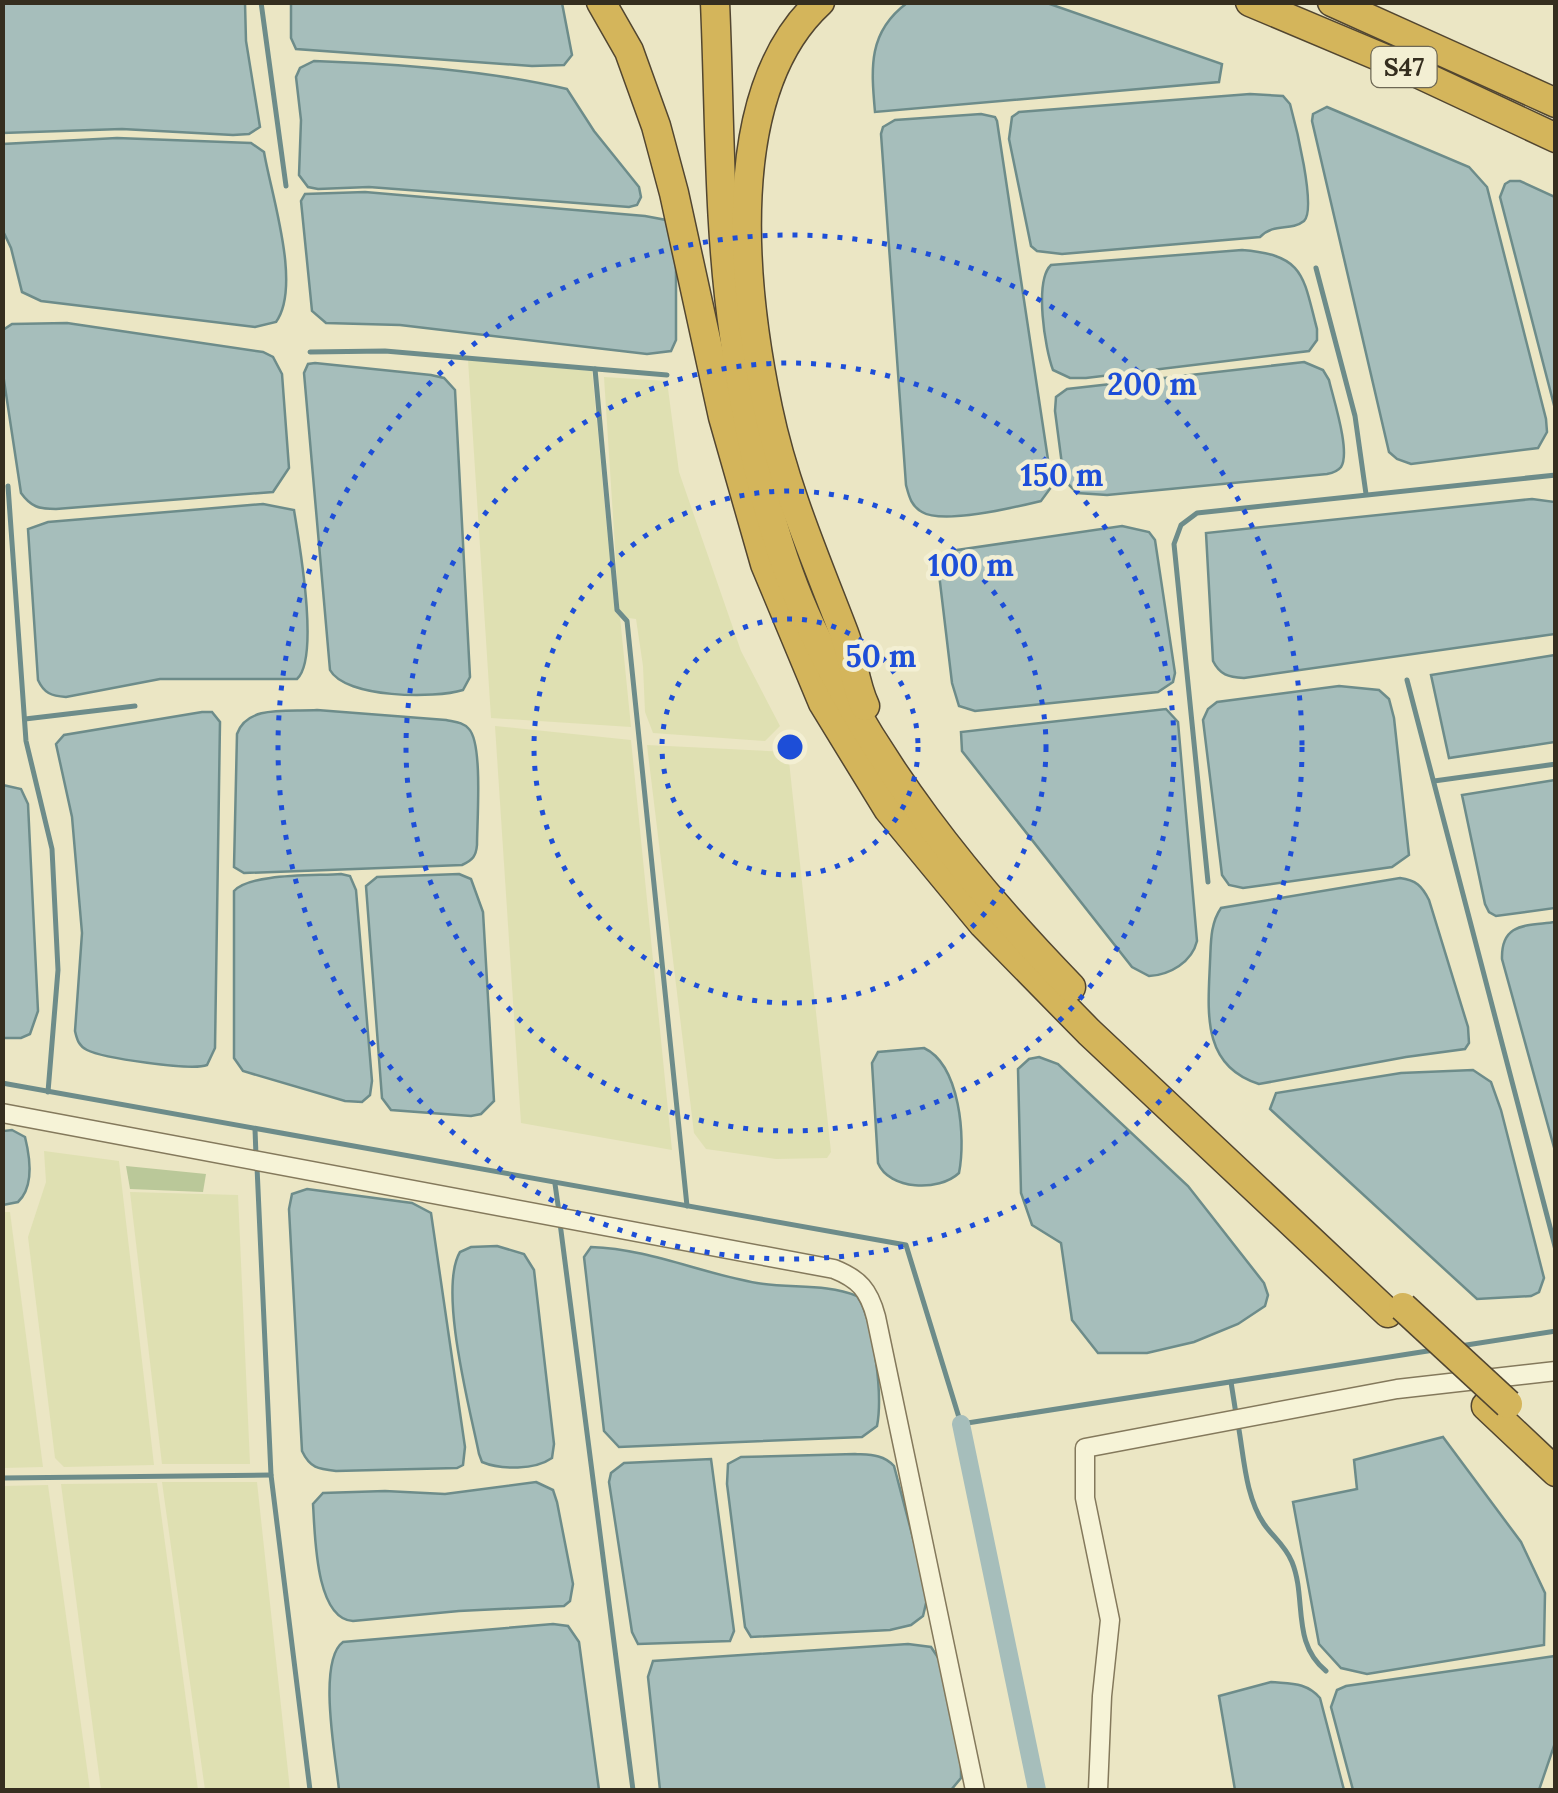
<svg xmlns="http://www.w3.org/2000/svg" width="1558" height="1793" font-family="Lora,serif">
<rect width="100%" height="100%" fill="#ebe6c4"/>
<g fill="#dfe0b2">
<polygon points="468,360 592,371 615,612 620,617 631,727 491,718"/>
<polygon points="604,377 667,381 679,472 741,651 780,726 765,741 653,733 645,712 643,666 636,619 628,618 619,609"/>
<polygon points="495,726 631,740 672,1150 521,1123"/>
<polygon points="647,745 788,752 831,1152 827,1158 776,1159 706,1149 694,1133"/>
<polygon points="44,1151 119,1161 154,1465 64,1467 55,1458 28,1237 46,1182"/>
<polygon points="130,1192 238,1195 250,1464 162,1464"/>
<polygon points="3,1212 10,1212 43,1467 3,1468"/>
<polygon points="162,1482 257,1482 290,1790 205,1790"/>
<polygon points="157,1483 198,1790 101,1790 61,1484"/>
<polygon points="48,1485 90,1790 3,1790 3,1486"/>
</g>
<polygon fill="#bac899" points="126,1166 206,1174 203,1192 130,1189"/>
<g fill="#a6bebb" stroke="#6d8c8a" stroke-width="2.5">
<polygon points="2,3 245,3 246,41 260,127 249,134 233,135 122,129 3,133"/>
<polygon points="291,3 562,3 572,55 564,65 532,66 296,49 291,38"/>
<path d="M907 3H1047L1222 64 1219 82 875 112C871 67 868 32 907 3Z"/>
<path d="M314 61C398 64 485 70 567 89L594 131 639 187 641 197 637 205 629 207 369 187 318 189 308 187 299 175 301 120 296 77 300 68Z"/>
<path d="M1250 94 1283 96 1290 104C1295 122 1317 209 1304 221 1290 232 1275 222 1260 237L1062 254 1037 251 1031 246 1009 139 1012 117 1019 112Z"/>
<polygon points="1327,107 1469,167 1487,187 1546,419 1547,432 1538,448 1411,464 1397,459 1389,452 1312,121 1313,114"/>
<path d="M981 114 995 117 997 121 1052 486 1041 501C1016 507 943 525 922 512 911 506 909 496 906 485L881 134 883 127 895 120Z"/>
<path d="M117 138 251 143 264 152C271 194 302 286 276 322L255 327 41 301 22 292 11 248 3 231V144Z"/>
<polygon points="1510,181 1520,181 1555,197 1555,409 1500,197 1505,184"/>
<polygon points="365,192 645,216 666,220 676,235 676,340 671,351 647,354 400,325 326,323 312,311 301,201 305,194"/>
<path d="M1242 250C1305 255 1303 276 1317 329V340L1309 351 1086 378H1070L1053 370C1045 349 1034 281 1051 265Z"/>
<path d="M67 323 263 352 273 357 282 374 289 468 273 492 56 509C39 509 31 507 21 493L3 374V330L12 324Z"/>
<path d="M1304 362 1323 370 1329 380C1333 398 1351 452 1341 467 1338 471 1332 473 1327 474L1107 495 1077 493 1064 480 1055 411 1056 397 1067 389Z"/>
<path d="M315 363 431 375 444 378 455 390 470 677 463 690C435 699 345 698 330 670L304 373 308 364Z"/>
<path d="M1532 499 1555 502V634L1244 678C1228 677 1220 675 1213 661L1206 533Z"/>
<path d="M263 504 294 510C299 542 320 658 297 679H160L66 697C51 696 44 693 38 680L28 529 48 522Z"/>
<polygon points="1122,526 1149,532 1155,540 1175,673 1173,682 1158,692 975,711 959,706 952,683 939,574 946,555 957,550"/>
<polygon points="1555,655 1555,742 1449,758 1431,675"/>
<polygon points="1339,686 1379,690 1389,699 1394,718 1409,855 1392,867 1243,888 1229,885 1222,875 1203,720 1208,709 1217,702"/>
<path d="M1166 709 1178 722 1197 941C1192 962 1170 975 1149 976L1132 967 962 751 961 732Z"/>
<path d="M317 710 446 720C455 722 463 722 469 729 483 744 477 821 477 845 476 856 473 860 462 865L244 873 234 867 237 734C247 704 290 712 317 710Z"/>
<path d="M202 712H212L220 722 215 1048 207 1065C192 1071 102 1058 87 1050 79 1046 77 1040 75 1031L82 933 72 817 56 744 64 735Z"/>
<polygon points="1555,780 1555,908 1496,916 1489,912 1485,904 1462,795"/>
<polygon points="3,785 21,789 28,804 38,1011 30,1034 21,1038 2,1038"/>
<path d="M341 874 350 876 356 890 372 1081 370 1095 362 1102 345 1101 243 1071 234 1058V891C250 873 315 876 341 874Z"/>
<polygon points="459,874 471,879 483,912 494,1101 481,1114 471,1116 391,1110 382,1098 366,886 377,877"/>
<path d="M1400 878C1416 880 1422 886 1429 900L1468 1027 1469 1043 1465 1049 1406 1057 1259 1084C1201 1066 1208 1011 1210 962 1211 943 1210 924 1221 908Z"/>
<path d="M1555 922H1556L1555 1151 1502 959C1501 922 1527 926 1555 922Z"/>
<path d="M924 1048C960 1065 966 1138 959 1173 939 1192 889 1190 878 1163L872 1063 878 1052Z"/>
<polygon points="1039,1057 1058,1064 1188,1186 1264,1283 1268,1295 1265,1306 1238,1324 1194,1342 1147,1353 1098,1353 1072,1320 1061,1243 1032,1225 1021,1193 1018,1069 1029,1059"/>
<polygon points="1473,1070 1491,1082 1501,1110 1544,1278 1539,1292 1531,1296 1477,1299 1270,1109 1276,1093 1401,1073"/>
<path d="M12 1130 25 1137C30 1157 34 1187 18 1202L3 1205V1131Z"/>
<path d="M307 1189 412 1203 431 1213 465 1447 463 1465 457 1468 336 1471C318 1469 310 1468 302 1451L289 1209 292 1194Z"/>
<path d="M497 1246 524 1254 534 1270 554 1444 552 1458C535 1470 501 1470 482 1462L479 1454C470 1409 438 1289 460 1252L471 1247Z"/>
<path d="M591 1247C649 1249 700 1273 757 1283 790 1289 825 1283 857 1296 874 1321 883 1395 877 1426L862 1437 619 1447 604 1431 584 1257Z"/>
<polygon points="1443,1437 1521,1542 1545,1593 1544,1645 1367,1674 1341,1668 1319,1644 1293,1502 1357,1489 1354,1460"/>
<path d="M855 1454C870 1455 883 1454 894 1466L928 1595 923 1616 911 1625 890 1630 751 1637 745 1627 727 1484 728 1464 741 1457Z"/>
<polygon points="711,1459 734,1631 730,1641 638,1644 632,1632 609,1482 611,1473 624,1463"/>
<path d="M536 1482 553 1490 557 1502 573 1584 570 1601 564 1606 459 1611 353 1621C315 1619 315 1533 313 1504L323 1493 385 1491 445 1494Z"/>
<path d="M553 1624 568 1626 579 1642 599 1790H339C336 1759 317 1661 343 1642Z"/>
<polygon points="908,1644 931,1647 941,1662 961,1764 961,1778 951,1790 660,1790 648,1677 653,1661"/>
<polygon points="1555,1656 1555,1743 1539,1790 1353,1790 1331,1707 1337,1690 1346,1686"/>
<path d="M1271 1682C1291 1684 1306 1682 1320 1698L1344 1790H1235L1219 1696Z"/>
</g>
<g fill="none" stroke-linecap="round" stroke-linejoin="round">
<g stroke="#6d8c8a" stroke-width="5">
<polyline points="261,2 286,186"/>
<polyline points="1316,268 1355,416 1366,494"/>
<polyline points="310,352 385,351 667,375"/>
<polyline points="595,369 617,610 627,621 687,1206"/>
<polyline points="8,486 26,741 52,849 58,970 48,1092"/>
<polyline points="1407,680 1556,1250"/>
<polyline points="25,719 135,706"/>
<polyline points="1434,781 1556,764"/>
<polyline points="1208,882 1174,544 1181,525 1197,513 1556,475"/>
<polyline points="2,1083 906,1245 961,1424 1434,1350"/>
<polyline points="255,1129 256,1156"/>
<polyline points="257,1167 271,1475 310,1790"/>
<polyline points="555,1184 559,1212"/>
<polyline points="560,1223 633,1790"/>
<polyline points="1460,1346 1556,1331"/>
<polyline points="1231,1382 1236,1414"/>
<path d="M1238 1424C1244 1456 1245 1496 1264 1524 1273 1537 1285 1545 1292 1562 1307 1599 1291 1643 1326 1671"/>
<polyline points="2,1478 271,1475"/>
</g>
<polyline stroke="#a6bebb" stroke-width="18" points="961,1424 1037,1790"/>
<defs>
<g id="minor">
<path d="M2 1113 834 1269C859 1279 869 1290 876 1317L975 1790"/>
<polyline points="1098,1790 1102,1696 1110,1620 1085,1498 1085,1448 1397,1389 1556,1371"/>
</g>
<g id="highway">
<polyline points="601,2 629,51 656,126 674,193 723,417 765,564 823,703 888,809 983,924 1089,1032 1388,1313"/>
<path d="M715 2C720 113 718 225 734 335 747 430 770 539 811 627 874 763 967 880 1071 987"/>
<path d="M820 2C721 93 743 290 768 409 784 486 816 560 844 633 853 656 854 683 865 706"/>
<polyline points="1250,2 1402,66 1556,138"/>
<polyline points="1332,2 1556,103"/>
<polyline points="1486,1406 1556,1472"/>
</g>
</defs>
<use href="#minor" stroke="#84795c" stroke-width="21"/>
<use href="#highway" stroke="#524630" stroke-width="31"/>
<use href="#minor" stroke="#f6f3d7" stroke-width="18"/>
<use href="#highway" stroke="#d4b55b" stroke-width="28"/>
<defs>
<polyline id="highway-bridge" points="1403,1307 1508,1404"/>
</defs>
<use href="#highway-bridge" stroke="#524630" stroke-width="31" stroke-linecap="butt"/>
<use href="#highway-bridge" stroke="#d4b55b" stroke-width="28"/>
</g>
<g fill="none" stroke="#1d4ed8" stroke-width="5" stroke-dasharray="5 10">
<circle cx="790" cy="747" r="128"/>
<circle cx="790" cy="747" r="256"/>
<circle cx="790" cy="747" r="384"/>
<circle cx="790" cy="747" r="512"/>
</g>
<g text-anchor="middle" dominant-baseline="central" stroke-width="9" stroke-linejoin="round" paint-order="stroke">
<rect fill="#f3efd3" stroke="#6e6855" stroke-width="2.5" x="1371.5" y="47" width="65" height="40" rx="8"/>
<g font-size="25" font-weight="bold" fill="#352e1f">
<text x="1404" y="67">S47</text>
</g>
</g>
<circle cx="790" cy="747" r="15" fill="#1d4ed8" stroke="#f3efd3" stroke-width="5"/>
<g font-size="30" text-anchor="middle" font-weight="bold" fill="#1d4ed8" stroke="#f3efd3" stroke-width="9" stroke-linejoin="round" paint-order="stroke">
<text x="1152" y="395">200 m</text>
<text x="1062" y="486">150 m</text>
<text x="971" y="576">100 m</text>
<text x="881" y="667">50 m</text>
</g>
<rect width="1558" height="1793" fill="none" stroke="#352e1f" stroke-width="10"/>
</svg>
